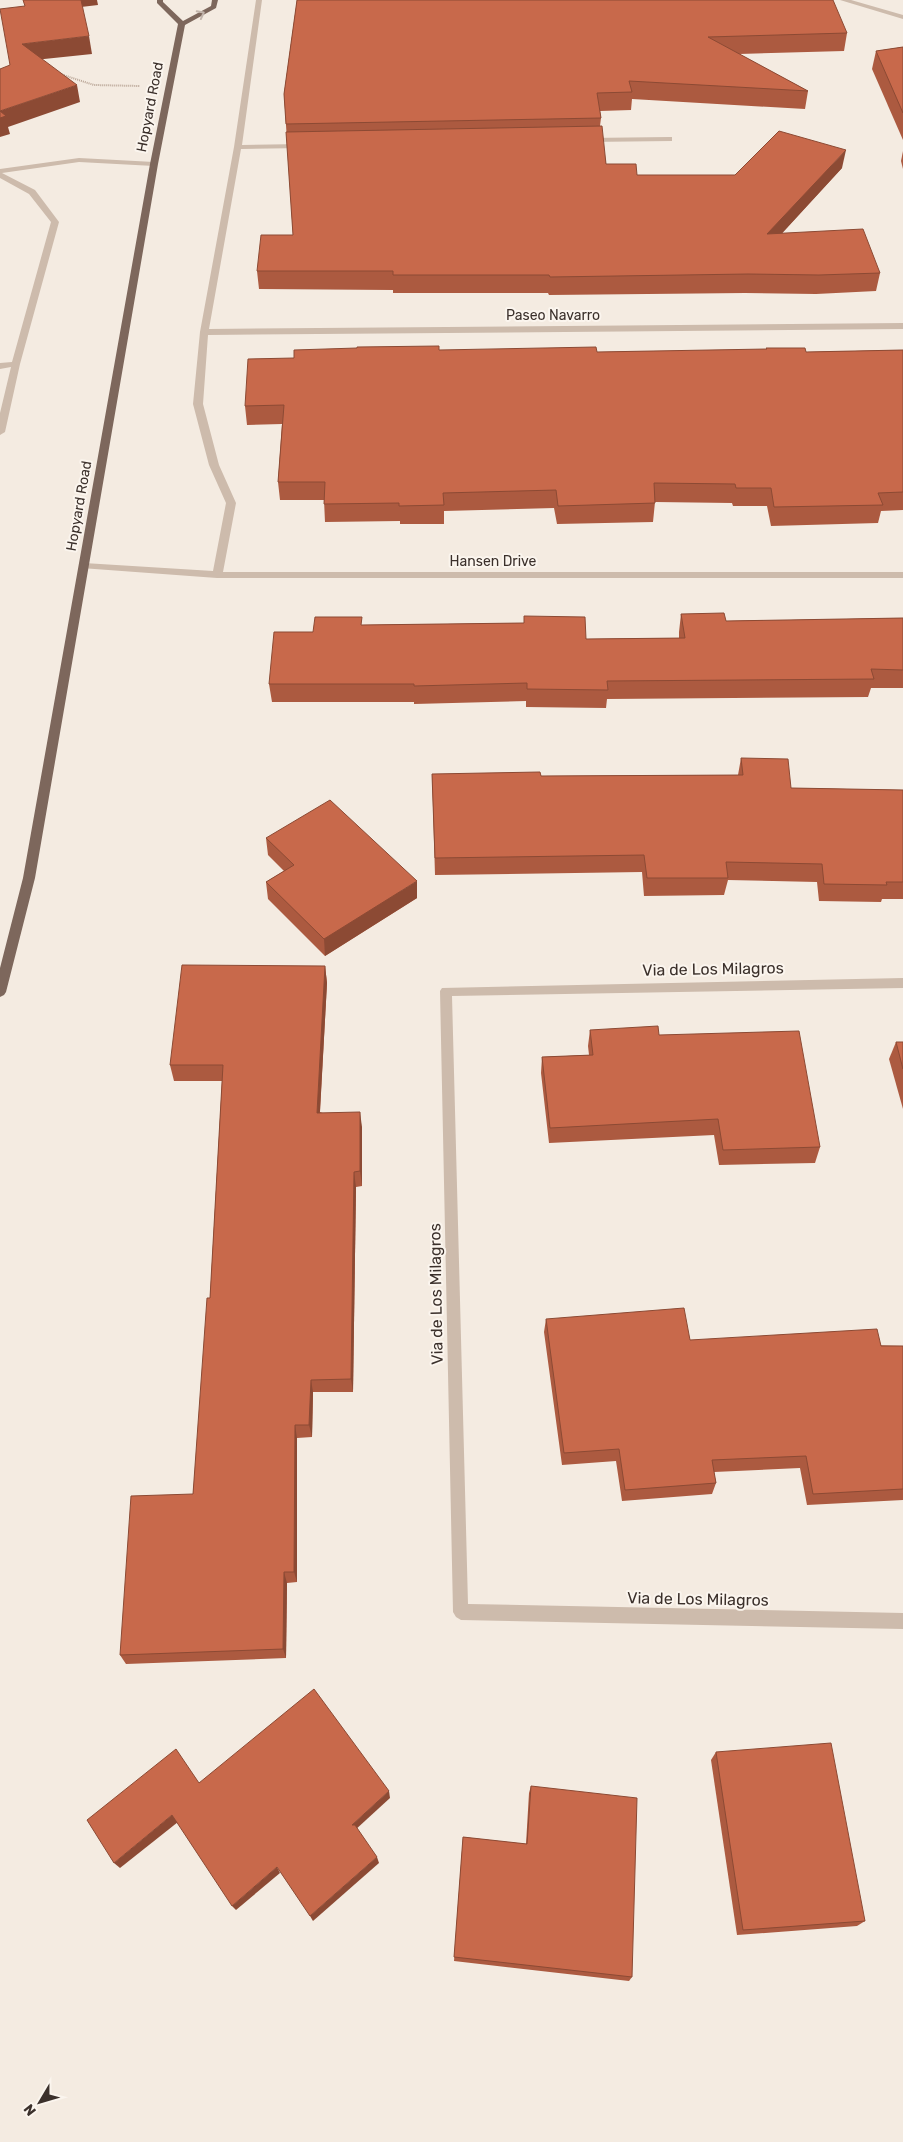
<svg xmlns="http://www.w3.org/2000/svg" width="903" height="2142" font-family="Rubik,sans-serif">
<rect width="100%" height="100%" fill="#f4ebe1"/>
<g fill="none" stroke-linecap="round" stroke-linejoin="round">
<polyline stroke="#b9a596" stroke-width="2" stroke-dasharray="1 1" stroke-linecap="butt" points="60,74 94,85 140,86"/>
<g fill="#cdbbac" fill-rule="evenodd">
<polygon points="256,0 262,0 242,145 303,144 307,146 303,148 241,149 209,329 903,323 903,329 208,335 203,404 219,465 236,503 223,572 903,572 903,578 217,578 81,568 81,564 84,563 213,571 226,503 209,465 193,404 200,332 234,147"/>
<polygon points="840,0 851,0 903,15 903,19"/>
<polygon points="669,137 672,137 672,141 588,142 584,140 588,138"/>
<polygon points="79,158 154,162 158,164 154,166 79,162 2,173 35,190 59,222 20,364 5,432 0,435 0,413 11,367 0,369 0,363 12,362 51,222 29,194 0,178 0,169"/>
<polygon points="903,978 903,988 452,996 468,1604 903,1613 903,1629 461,1620 456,1617 453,1612 440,991 442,988"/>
</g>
<polygon fill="#7d675c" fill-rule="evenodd" points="157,0 163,0 163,2 183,21 211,6 212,0 218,0 216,8 185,25 158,164 35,878 6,992 4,995 0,997 0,968 23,878 150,164 178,24 157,3"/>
</g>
<g fill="#ac5a40">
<polygon points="297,0 847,33 844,51 739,54 808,91 805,109 632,99 631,110 600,111 601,118 600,126 606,164 637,175 735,175 842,168 782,233 880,273 876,291 816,294 745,293 549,295 548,293 393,293 393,290 259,289 257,271 293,235 284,94"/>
<polygon points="903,47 903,140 872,69 876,51"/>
<polygon points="903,151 903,169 901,161"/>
<polygon points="766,348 806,352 903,350 903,510 881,511 878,523 771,526 767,506 733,506 732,503 655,502 653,522 557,524 554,508 444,511 444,524 400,524 400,521 325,522 324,500 280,500 278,482 282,424 247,425 245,406 294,358 439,350 597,352 766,350"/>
<polygon points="681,614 726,621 903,618 903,688 871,688 868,697 607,699 606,708 526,707 526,701 414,704 414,702 272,702 269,684 313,632 362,625 524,623 524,616 586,639 679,638 679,632"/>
<polygon points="741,758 791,788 903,790 903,899 882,899 881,902 819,901 817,882 728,880 724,895 644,896 642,872 435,875 432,774 541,776 738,775"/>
<polygon points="266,838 417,898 325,956 268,899 266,882 284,871 268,855"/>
<polygon points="325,966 327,983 320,1112 362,1127 362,1186 356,1187 353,1392 313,1392 312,1437 297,1438 297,1582 287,1583 286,1658 126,1664 120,1655 193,1494 210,1298 222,1081 174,1081 170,1065"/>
<polygon points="590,1030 659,1035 820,1147 815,1163 719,1165 714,1135 549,1143 541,1073 542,1057 589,1055 588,1046"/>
<polygon points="896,1042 903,1042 903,1109 889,1059"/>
<polygon points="546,1319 690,1340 903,1346 903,1500 807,1505 800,1468 714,1472 716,1483 712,1494 622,1501 616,1461 562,1465 544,1332"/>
<polygon points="716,1752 865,1921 857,1926 737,1935 711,1760"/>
<polygon points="531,1786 632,1977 629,1981 454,1961 463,1837 526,1844 529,1793"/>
</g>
<g fill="#8c4a34">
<polygon points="80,0 97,0 98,5 81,7"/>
<polygon points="89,36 92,54 25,61 22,44"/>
<polygon points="77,85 80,102 8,127 10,134 0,137 0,111"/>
<polygon points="846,150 842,168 764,253 767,234"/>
<polygon points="417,881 417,898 325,956 324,939"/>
<polygon points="325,966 327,983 319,1128 317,1113"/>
<polygon points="360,1112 362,1127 362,1186 360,1171"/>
<polygon points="354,1172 356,1187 353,1392 351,1379"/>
<polygon points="311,1380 313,1392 312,1437 309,1425"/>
<polygon points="295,1425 297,1438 297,1582 294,1572"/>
<polygon points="284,1572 287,1583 286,1658 283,1649"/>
<polygon points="389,1791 390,1798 354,1831 352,1825"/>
<polygon points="172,1815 178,1822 120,1868 114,1863"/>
<polygon points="377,1857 379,1863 313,1921 310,1916"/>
<polygon points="277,1867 280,1873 236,1910 232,1906"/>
</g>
<g fill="#c8694b" stroke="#8c4a34">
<polygon points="23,0 81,0 89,36 22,44 77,85 0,111 0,69 10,65 0,9 25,6"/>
<polygon points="297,0 833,0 847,33 708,37 808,91 629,81 632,92 597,93 601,118 286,124 284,94"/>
<polygon points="903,47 903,113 876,51"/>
<polygon points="0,111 6,116 0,118"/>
<polygon points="602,126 606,164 636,164 637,175 735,175 779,131 846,150 767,234 863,229 880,273 819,275 748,274 550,277 549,275 393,275 393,271 257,271 261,235 293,235 286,132"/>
<polygon points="439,346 439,350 596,347 597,352 767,349 766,348 805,348 806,352 903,350 903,492 878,493 883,505 774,507 771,488 736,488 735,484 654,483 655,503 558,506 556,490 443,493 444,505 399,506 399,503 324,504 325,482 278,482 284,405 245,406 248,359 294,358 294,350 357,348 357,347"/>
<polygon points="724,613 726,621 903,618 903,670 871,669 874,679 607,681 608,690 527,689 527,683 414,686 414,684 269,684 274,632 313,632 315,617 362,617 361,625 524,623 524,616 585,617 586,639 685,638 681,614"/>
<polygon points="741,758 788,759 791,788 903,790 903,882 886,882 887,885 824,884 822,864 726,862 728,878 647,878 644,855 435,858 432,774 540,772 541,776 743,775"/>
<polygon points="330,800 417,881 324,939 266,882 294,865 266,838"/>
<polygon points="182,965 325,966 317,1113 360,1112 360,1171 354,1172 351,1379 311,1380 309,1425 295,1425 294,1572 284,1572 283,1649 120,1655 131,1496 193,1494 207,1298 210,1298 223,1065 170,1065"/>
<polygon points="658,1026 659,1035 799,1031 820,1147 723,1150 718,1119 550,1128 542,1057 593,1055 590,1030"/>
<polygon points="896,1042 903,1042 903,1069"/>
<polygon points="684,1308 690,1340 877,1329 881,1346 903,1346 903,1489 813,1494 806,1456 712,1460 716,1483 625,1490 619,1449 564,1453 546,1319"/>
<polygon points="314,1689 389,1791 352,1825 355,1825 377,1857 310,1916 277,1867 232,1906 172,1815 114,1863 87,1820 176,1749 199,1783"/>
<polygon points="831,1743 865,1921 743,1930 716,1752"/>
<polygon points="531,1786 637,1798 632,1977 454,1957 463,1837 527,1844"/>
</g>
<defs><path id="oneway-chevron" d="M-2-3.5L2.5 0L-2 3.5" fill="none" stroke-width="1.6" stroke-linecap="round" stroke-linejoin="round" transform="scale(1.25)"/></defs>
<use stroke="#c2b5ac" href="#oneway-chevron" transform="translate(201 14) rotate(-28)"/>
<g text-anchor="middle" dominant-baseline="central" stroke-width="4" stroke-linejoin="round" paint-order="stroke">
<g font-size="14" fill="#3b302b" stroke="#fbf5ee">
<text transform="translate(150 107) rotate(-79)">Hopyard Road</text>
<text x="553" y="315">Paseo Navarro</text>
<text transform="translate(79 506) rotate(-80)">Hopyard Road</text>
<text x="493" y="561">Hansen Drive</text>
</g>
<g font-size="16" fill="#3b302b" stroke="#fbf5ee">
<text transform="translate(713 969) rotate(-1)">Via de Los Milagros</text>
<text transform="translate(436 1294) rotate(-91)">Via de Los Milagros</text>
<text transform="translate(698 1599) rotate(1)">Via de Los Milagros</text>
</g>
</g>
<g transform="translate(40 2102) rotate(232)" stroke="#fbf5ee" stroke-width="4" paint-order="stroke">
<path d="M0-4L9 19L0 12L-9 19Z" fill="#3b302b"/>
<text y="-8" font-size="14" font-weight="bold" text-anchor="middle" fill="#3b302b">N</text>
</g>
</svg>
